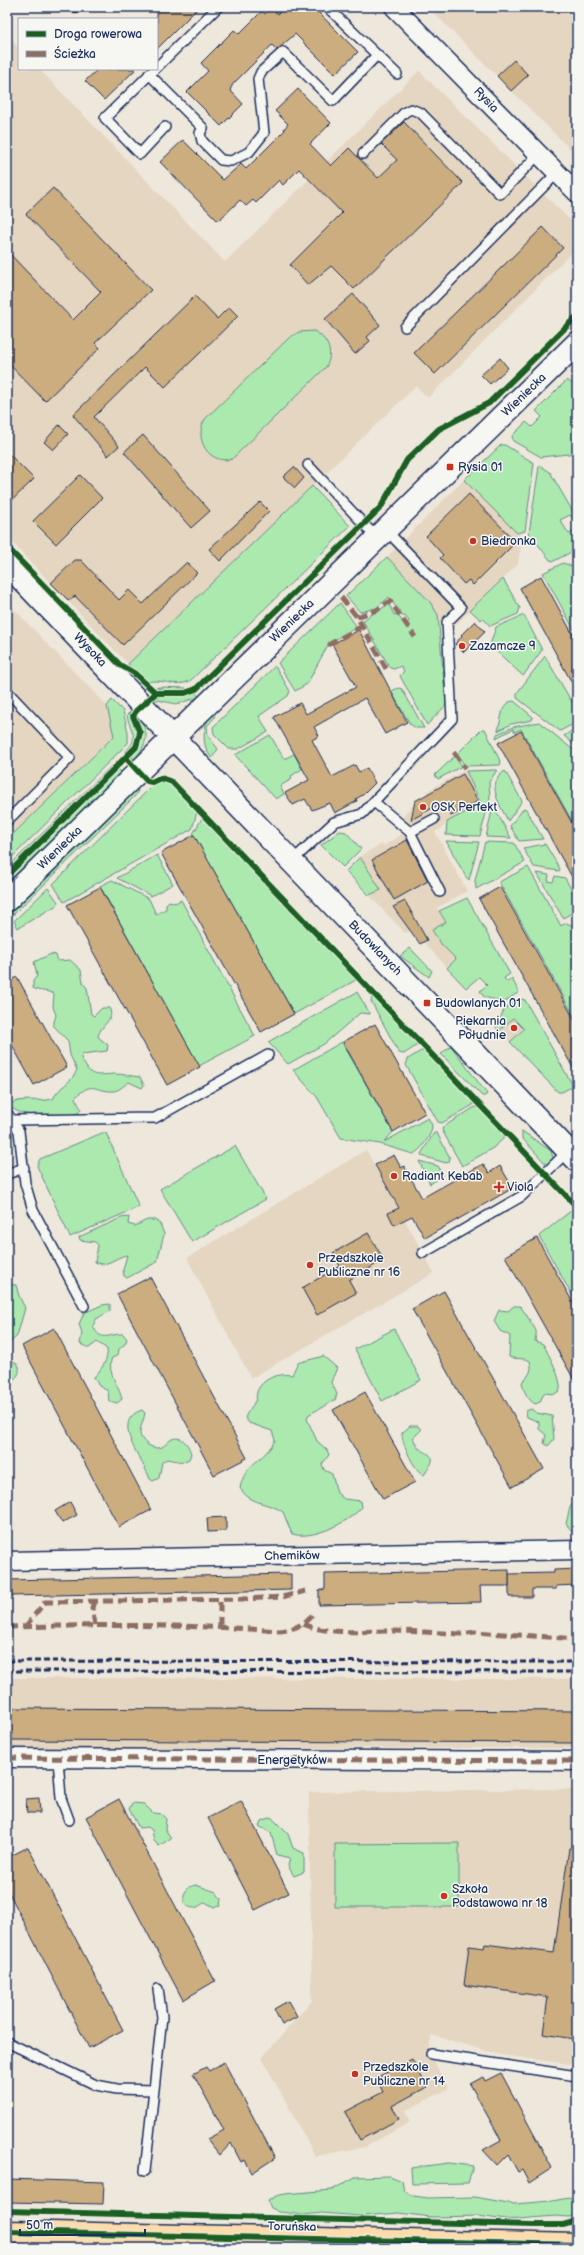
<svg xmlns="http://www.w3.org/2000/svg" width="584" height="2255" font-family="'Balsamiq Sans',sans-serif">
<rect width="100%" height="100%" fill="#eee7db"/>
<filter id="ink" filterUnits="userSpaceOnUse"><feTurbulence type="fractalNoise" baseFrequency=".025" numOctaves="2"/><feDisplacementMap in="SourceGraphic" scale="8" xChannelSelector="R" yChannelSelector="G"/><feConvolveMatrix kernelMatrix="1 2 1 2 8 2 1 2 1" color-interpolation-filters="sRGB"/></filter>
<g filter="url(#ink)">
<g fill="#e4d6c0">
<polygon points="428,7 577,7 577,156"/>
<polygon points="7,36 19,48 19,69 39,69 225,262 419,71 577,227 577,247 428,398 416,386 128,664 7,537"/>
<polygon points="464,480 522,538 518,564 449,631 440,622 432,606 387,557"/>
<polygon points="9,604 107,706 114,735 7,840 7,605"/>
<polygon points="463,771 466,771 481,804 444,824 445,826 435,832 467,891 437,908 446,922 432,930 442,945 456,959 447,967 412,930 405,933 346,871 363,854 382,844 384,846 403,834 399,827 406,812 413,806 415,801 427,795 426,792"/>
<polygon points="513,1018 524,1029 510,1042 499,1031"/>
<polygon points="366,1150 434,1273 251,1378 187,1258"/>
<polygon points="7,1678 577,1679 577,1748 7,1748"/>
<polygon points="577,1789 577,2065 501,2055 432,2035 428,2049 448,2089 405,2111 410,2122 365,2147 315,2156 262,2058 312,2001 309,1792"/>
</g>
<g fill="#ace9af" stroke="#648c86">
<path d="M314 331C328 339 334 352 326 367L232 459C209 465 193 439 205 419L290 337 299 332Z"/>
<polygon points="567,380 577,387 577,453 541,457 513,441 512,436 526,422 532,427 542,417 536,411"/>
<polygon points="501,445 505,445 534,463 525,531 517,533 464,480"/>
<polygon points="541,466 550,472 577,519 577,525 570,515 560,520 569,534 577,530 577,549 554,561 550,560 529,533 539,467"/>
<path d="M312 486 350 526 190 681C176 688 162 678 147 682L128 664Z"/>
<polygon points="387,557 430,602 438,615 446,705 427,725 400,676 404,671 401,666 394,669 390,668 363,621 369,616 389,604 394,615 397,614 408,629 410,628 407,623 409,621 405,616 402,616 389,597 376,608 360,612 346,596"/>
<polygon points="563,563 577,568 577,635 543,573"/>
<polygon points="503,579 520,608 518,614 490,626 483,618 481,620 470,610"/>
<polygon points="340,603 357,627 329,643 307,684 295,691 278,663"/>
<polygon points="524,615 542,650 523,676 490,645 496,627"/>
<polygon points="545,656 577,711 577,722 560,731 517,698 517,693"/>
<polygon points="275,666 290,691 288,696 259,716 268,732 238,749 229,749 214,734 213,727"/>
<polygon points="160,687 186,688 187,689 174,691 155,688"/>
<polygon points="399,688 402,689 424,728 416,728 410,724 391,691"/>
<path d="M195 693 200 697 176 704 153 699C158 695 186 694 195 693Z"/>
<polygon points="112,700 123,711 128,732 128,743 7,862 7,840 114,736 107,706"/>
<polygon points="514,701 533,717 532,720 511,724 498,731 503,709 509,702"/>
<path d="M130 712C131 717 133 719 135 724 143 739 132 748 123 758 123 751 131 748 133 741 135 732 128 724 127 715Z"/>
<path d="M137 713C151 735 148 742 133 762L132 756C143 741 145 733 136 716Z"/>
<path d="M212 713 215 717 207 726 208 736 218 749 212 758C201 746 202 726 212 713Z"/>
<polygon points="539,722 577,753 577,830 521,729 515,732 513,729 496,738 497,734 513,727"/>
<polygon points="577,727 577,747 564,736"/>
<polygon points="482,729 485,729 501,763 500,765 465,766 457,754"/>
<polygon points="270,735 284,759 294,754 302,769 291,776 292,779 280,786 284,794 276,799 235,755"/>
<polygon points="455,756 462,766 438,779 435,775"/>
<polygon points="111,766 114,766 7,871 7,868"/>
<polygon points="118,769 123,774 7,888 7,878"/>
<polygon points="497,770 489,782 490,798 480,836 446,835 447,822 481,804 466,771"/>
<path d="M505 771 522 801 508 821C500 805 485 784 505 771Z"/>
<polygon points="161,781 170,784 197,812 192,829 64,902 53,884 155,783"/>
<polygon points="136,787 138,791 135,796 14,914 11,914 12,909"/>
<polygon points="493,806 511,838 486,837"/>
<polygon points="524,808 526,809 543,839 519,841 510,826"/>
<polygon points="202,818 356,980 294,1014 193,834"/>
<polygon points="340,831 346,832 361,849 343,867 321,845"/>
<polygon points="446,841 479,842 469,880 466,877"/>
<polygon points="485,842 514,843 525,862 476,889 475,880"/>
<polygon points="545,844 560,869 559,871 534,867 523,848"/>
<polygon points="157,855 173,884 151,896 117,878"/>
<polygon points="360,857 381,890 369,895 346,871"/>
<polygon points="528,867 561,926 566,923 577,927 577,1021 499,882"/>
<polygon points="537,873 549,875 548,881 553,882 555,876 565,878 577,900 577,910 563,918"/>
<polygon points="112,880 149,899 156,914 166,909 166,904 169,901 175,903 181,900 255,1036 199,1066 100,886"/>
<polygon points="48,888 58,902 57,905 18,928 14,921"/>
<polygon points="467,898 510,974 504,978 507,982 512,979 519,992 504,1002 484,997 480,991 487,985 479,977 466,988 447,968 456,959 442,945 432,930 446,922 439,911"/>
<polygon points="410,948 432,971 429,977 400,956"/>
<path d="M51 954 56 955 58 961 70 960 81 970 83 983 87 988 91 1014 94 1016 102 1008H109C116 1019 100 1025 98 1037L108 1045 107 1051 82 1054 81 1058C92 1079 94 1075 114 1074 123 1074 131 1076 140 1077L144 1085 142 1088 129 1082C124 1085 119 1091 113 1091 94 1092 93 1079 75 1098L81 1109 78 1113 71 1115C52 1116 22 1119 8 1105 23 1096 37 1103 53 1099 60 1085 71 1084 77 1070L70 1055 68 1041 53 1025 56 1015 53 1007 54 994C47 990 39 992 33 988V981L37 976 34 962Z"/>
<polygon points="357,992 370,1014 360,1013 324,1044 288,1064 268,1042"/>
<polygon points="372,996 417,1043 416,1046 404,1054 399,1053 371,1001"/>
<polygon points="521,999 525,1000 573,1086 562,1092 558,1092 510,1042 524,1029 513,1018 499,1031 496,1027 505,1008"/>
<path d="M342 1042 393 1132 384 1142 428 1118C430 1121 432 1124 432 1127 432 1134 420 1152 413 1154L380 1144 341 1138 317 1097 293 1070Z"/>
<polygon points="451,1046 487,1094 485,1096 482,1096 441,1054"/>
<polygon points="421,1051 425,1051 473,1101 473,1105 442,1123 438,1122 406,1065 408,1059"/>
<polygon points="475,1107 479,1108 503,1133 504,1138 493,1148 462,1166 442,1130 443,1127"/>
<polygon points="522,1131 551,1151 553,1158 547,1165 522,1138"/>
<polygon points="102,1133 106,1133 139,1207 70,1237 37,1166 40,1159"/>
<polygon points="434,1133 437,1133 450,1158 449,1162 446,1163 422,1156 421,1154"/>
<polygon points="235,1146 266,1199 192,1242 160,1189"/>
<polygon points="419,1161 438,1166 442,1174 441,1177 430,1184"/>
<polygon points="577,1206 577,1304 539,1236"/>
<path d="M129 1217 128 1224 135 1226 147 1220H155L160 1224 164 1234 157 1262 127 1278 124 1276 123 1270 127 1255C115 1257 107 1268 95 1262L98 1245 95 1242 80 1240 79 1237 121 1218Z"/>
<polygon points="7,1284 16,1285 19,1296 25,1308 17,1336 7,1346 7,1354"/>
<path d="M110 1304V1311L96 1319 93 1326C101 1344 110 1333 123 1334L127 1339 125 1344 119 1349 118 1355 112 1358C106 1371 119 1386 122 1399L117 1403 109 1401 108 1391 99 1386 94 1377C101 1370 109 1359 107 1349L97 1342 89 1348 80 1344 82 1333 79 1324 84 1313 102 1305Z"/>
<path d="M514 1306H520C522 1308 535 1328 536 1331 537 1334 535 1338 535 1341L543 1344C549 1355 562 1379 560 1390L555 1394 544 1393 540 1402 535 1404C528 1400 523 1390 522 1382 529 1376 533 1370 530 1361 523 1357 517 1360 509 1357L510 1336 500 1331 494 1321 499 1310 508 1311Z"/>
<polygon points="394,1329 421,1380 382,1401 355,1349"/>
<path d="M7 1356 19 1366C20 1373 18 1377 11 1381L7 1379Z"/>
<path d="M323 1356 337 1368 331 1382 337 1394 335 1400 308 1415 307 1419 317 1441 327 1450 329 1455 322 1464 324 1470 332 1474 337 1493 344 1499 361 1501 362 1507C348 1523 313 1540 292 1534L283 1512C269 1502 250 1505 240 1488 245 1462 265 1461 275 1440L272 1431 249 1423 245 1418C247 1411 252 1408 255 1401 257 1399 256 1395 257 1392 262 1378 279 1373 292 1375 294 1371 296 1365 298 1363 299 1362 318 1358 323 1356Z"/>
<polygon points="531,1409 537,1413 552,1416 554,1439 548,1446 544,1443 546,1435 539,1429 539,1422 527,1417 526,1411"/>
<path d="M142 1410 145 1413C144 1419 141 1425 140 1431 139 1441 153 1451 162 1447 166 1445 168 1441 172 1439 182 1435 189 1445 191 1454L189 1459 183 1462 167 1459 162 1462 159 1478 153 1481 150 1479C143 1459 109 1421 142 1410Z"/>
<path d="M410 1426H418L421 1430 413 1438 418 1448C437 1458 435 1458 424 1475 415 1472 401 1442 402 1433Z"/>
<polygon points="577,1498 577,1532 572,1531 566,1524 570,1507"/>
<polygon points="132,1803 144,1804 153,1813 161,1814 166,1819 165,1829 171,1838 159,1846 154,1841 152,1830 148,1827 139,1828 129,1809"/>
<polygon points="271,1817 288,1834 293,1848 304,1853 304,1872 294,1876 288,1866 290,1858 277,1855 271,1833 259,1826 261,1821"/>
<polygon points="459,1843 459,1907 335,1907 335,1844"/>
<path d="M196 1885 216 1892 221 1899 220 1906 214 1907 205 1902C197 1908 192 1911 184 1903V1894L189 1887Z"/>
<polygon points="448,2163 473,2166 468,2183 412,2184 411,2168"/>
<polygon points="390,2176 402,2181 404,2191 414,2196 428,2198 475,2197 514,2204 552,2201 569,2198 577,2201 577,2212 570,2217 555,2216 506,2220 478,2216 431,2217 399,2213 361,2216 322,2213 303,2215 281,2212 271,2208 268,2201 276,2196 285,2194 332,2190 355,2177"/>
<polygon points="7,2242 243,2248 7,2248"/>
</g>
<g fill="#ccad80" stroke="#1b2f5e">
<polygon points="157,7 199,7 157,49"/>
<polygon points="285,7 313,7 358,52 335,74 295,34 277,50 272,45 233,84 230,90 243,104 221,126 187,92 208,71 201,63 234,30 239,34 262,11 265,14 271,8 278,14"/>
<polygon points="514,60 528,75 511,91 497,76"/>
<polygon points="98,69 136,69 104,100 85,81"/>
<polygon points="298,89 331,123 310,144 331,166 349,148 378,178 397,160 381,144 404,122 463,183 354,289 331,266 308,285 290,265 342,213 299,169 283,185 279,180 256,203 253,200 246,206 240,200 218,221 160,162 183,140 223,180 241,164 246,169 285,130 284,129 288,124 275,111"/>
<polygon points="53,188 151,290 95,343 100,348 45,401 7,362 7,251 73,320 101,292 26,214"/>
<polygon points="543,227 563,248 435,374 414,353"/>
<polygon points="353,294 380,325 367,337 370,341 355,354 325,319"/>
<polygon points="195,296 217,319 229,307 238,316 165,387 145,367 94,417 119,446 108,456 73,415"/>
<polygon points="500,358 508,368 490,384 481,375"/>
<polygon points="59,425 68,434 53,450 44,442"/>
<polygon points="143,435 210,511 191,528 124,452"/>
<polygon points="7,452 34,479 7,505"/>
<polygon points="294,467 304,478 295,488 283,477"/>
<polygon points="80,475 102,498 56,544 33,521"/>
<polygon points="469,494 516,542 473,585 469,580 464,584 440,558 443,555 426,536"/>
<polygon points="260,502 269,511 220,561 209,549"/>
<polygon points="75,560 81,560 119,600 129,590 143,604 187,562 197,573 123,645 75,596 69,601 51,583"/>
<polygon points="541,576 577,642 577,692 520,588"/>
<polygon points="475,621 485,632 464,652 455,644 462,636 461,635"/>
<polygon points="359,630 407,722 385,734 365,698 314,727 319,736 312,740 332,777 355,765 359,772 367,768 375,783 364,794 356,799 357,801 335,813 330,803 312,810 305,799 293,805 285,793 309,780 274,717 300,703 306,714 356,687 332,644"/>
<polygon points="521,731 577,832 577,886 498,743"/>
<polygon points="463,774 478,801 451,816 443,802 411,820 415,801"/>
<polygon points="194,835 294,1014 261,1032 161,853"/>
<polygon points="407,840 428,881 394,900 372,860"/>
<polygon points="100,887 200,1067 167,1085 67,905"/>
<polygon points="500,887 577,1024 577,1075 479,899"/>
<polygon points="405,901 427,940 420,944 393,907"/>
<polygon points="17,977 67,1067 34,1085 7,1036 7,982"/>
<polygon points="375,1024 425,1113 393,1132 343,1042"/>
<polygon points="394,1155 401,1168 404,1166 422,1198 483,1164 489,1173 500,1166 513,1188 425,1238 412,1216 394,1225 388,1213 399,1208 375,1165"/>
<polygon points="368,1233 384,1260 349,1280 356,1293 317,1315 302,1288 340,1266 333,1253"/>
<polygon points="537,1238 577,1310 577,1385 505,1256"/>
<polygon points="150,1277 247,1458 214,1475 117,1294"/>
<polygon points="444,1291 544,1469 512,1487 412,1309"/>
<polygon points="54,1328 151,1510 119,1527 22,1346"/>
<polygon points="365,1392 415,1482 383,1499 333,1410"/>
<polygon points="70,1502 77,1515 62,1523 55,1511"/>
<polygon points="226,1517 226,1531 208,1532 207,1518"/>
<polygon points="577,1569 577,1585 556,1586 556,1589 532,1589 532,1597 509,1597 509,1574 554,1573 554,1570"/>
<polygon points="509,1570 509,1586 480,1586 481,1602 319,1605 319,1590 325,1589 325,1574"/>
<polygon points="291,1574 291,1590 7,1596 7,1580"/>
<polygon points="7,1708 577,1711 577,1743 7,1740"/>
<polygon points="39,1798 40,1813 27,1813 26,1799"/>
<polygon points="119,1799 215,1981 183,2000 86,1817"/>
<polygon points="241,1801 289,1893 255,1910 208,1818"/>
<polygon points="28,1847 123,2030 89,2048 7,1889 7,1858"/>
<polygon points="569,1848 577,1848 577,2018 574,2039 543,2034 548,1997 464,1985 469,1946 484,1948 485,1944 554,1953"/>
<polygon points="288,2001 297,2017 282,2025 274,2009"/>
<polygon points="412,2059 427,2087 392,2106 399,2119 360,2140 345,2112 383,2092 376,2078"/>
<polygon points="224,2062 275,2158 252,2173 245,2160 241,2162 231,2143 220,2155 207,2139 224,2130 193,2074 206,2067 209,2071"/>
<polygon points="501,2073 552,2168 529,2183 522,2170 518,2172 508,2154 497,2165 483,2150 501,2140 470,2084 483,2077 485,2081"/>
<polygon points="7,2179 104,2182 103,2204 7,2202"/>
</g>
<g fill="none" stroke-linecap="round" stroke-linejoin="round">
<defs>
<g id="service">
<polyline points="75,7 77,7"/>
<polyline points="327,7 397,74"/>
<polyline points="157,67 218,7"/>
<polyline points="155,69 105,118 140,154 165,127"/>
<polyline points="149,74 203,128 200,133 202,141 221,160 231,161 249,152 264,133 258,79 261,72 283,52 333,101 377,55"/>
<polyline points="363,154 405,112 411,109 421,113 500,194 539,154"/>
<polyline points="405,327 557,173"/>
<polyline points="308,465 377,538"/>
<polyline points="7,691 70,758 7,821"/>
<polyline points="374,802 410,832 440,892"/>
<polyline points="410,832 434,819"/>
<polyline points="292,861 334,822 362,814 452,719 447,622 461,608 386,530"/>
<polyline points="7,1113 19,1131 25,1183 33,1210 84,1306"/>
<polyline points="13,1120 155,1118 268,1055"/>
<polyline points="7,1174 24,1168"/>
<polyline points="423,1253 522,1196 568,1151"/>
<polyline points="58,1759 61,1798 69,1820"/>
<polyline points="7,2042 96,2085 117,2089 153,2090"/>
<polyline points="431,2054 577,2076"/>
<polyline points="145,2171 162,2017 158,1989"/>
</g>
<g id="minor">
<polyline points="394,7 577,193"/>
<polyline points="7,1561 577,1550"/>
<polyline points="7,1758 577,1761"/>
</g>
<g id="tertiary">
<polyline points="7,564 577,1160"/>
<polyline points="7,900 577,343"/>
</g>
<polyline id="primary" points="7,2232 577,2245"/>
</defs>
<use href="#service" stroke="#1b2f5e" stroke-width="12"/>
<use href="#minor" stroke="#1b2f5e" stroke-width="21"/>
<use href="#tertiary" stroke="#1b2f5e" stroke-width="25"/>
<use href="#primary" stroke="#1b2f5e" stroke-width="25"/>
<use href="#service" stroke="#f6f6f2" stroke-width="9"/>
<use href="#minor" stroke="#f6f6f2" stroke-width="18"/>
<use href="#tertiary" stroke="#f6f6f2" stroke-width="22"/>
<use href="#primary" stroke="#fcdcac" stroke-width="22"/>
<g stroke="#1b2f5e" stroke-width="3" stroke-dasharray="6 3" stroke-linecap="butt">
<polyline points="7,1661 577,1662"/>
<polyline points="7,1671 577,1672"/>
</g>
<g stroke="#8d6e63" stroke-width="5" stroke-dasharray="10 5" stroke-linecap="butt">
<polyline points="341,597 357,617 388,672"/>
<polyline points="357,617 377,610 390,601 415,637"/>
<polyline points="331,646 330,644 362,626"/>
<polyline points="454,752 465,768"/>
<polyline points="94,1601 92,1608 95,1625"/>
<path d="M303 1624C330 1635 361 1631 390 1631 414 1631 437 1633 461 1634L475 1632 577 1639"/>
<path d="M7 1627C98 1625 189 1624 280 1631 295 1629 304 1625 314 1613"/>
<polyline points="25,1627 45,1602 243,1599 282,1597 306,1591"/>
<polyline points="220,1627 220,1599"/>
<polyline points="7,1758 577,1761"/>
</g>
<defs>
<g id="cycleway">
<polyline points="7,547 120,665 134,673 156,693"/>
<polyline points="126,758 147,781 152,782 161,778 172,782 577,1207"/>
<polyline points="7,875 136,747 140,733 133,716 136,711 156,693 185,693 196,689 381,507 407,460 439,429 489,403 577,316"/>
<polyline points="7,2211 534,2225 563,2225 577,2221"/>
<polyline points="7,2232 577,2245"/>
</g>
</defs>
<use href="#cycleway" stroke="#f6f6f2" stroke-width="8"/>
<use href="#cycleway" stroke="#1b5e20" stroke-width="6"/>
</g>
</g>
<g fill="#c8321e" stroke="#f6f6f2" stroke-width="1.5">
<rect x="446" y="463" width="8" height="8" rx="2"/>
<circle cx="473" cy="541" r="4"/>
<circle cx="462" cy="646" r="4"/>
<circle cx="423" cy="807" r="4"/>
<rect x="423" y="999" width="8" height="8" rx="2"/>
<circle cx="514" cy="1028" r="4"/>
<circle cx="394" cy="1176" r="4"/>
<path d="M497 1181h4v4h4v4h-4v4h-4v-4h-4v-4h4z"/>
<circle cx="310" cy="1265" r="4"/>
<circle cx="444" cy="1896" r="4"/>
<circle cx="355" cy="2074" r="4"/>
</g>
<g text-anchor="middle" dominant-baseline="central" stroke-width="3" stroke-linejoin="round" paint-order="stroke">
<g font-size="12" fill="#1b2f5e" stroke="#f6f6f2">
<text transform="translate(486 100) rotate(46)">Rysia</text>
<text transform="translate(524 395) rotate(-44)">Wieniecka</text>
<text transform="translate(292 621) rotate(-44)">Wieniecka</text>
<text transform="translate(90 650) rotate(46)">Wysoka</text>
<text transform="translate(60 848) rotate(-44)">Wieniecka</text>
<text transform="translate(375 948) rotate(46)">Budowlanych</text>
<text transform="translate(292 1556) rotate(-1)">Chemików</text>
<text x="292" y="1760">Energetyków</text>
<text transform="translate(292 2227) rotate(1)">Toruńska</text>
</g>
<g font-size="12" fill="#1b2f5e" stroke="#f6f6f2" text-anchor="start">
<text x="458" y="467">Rysia 01</text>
<text x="481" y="541">Biedronka</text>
<text x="470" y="646">Zazamcze 9</text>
<text x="431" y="807">OSK Perfekt</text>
<text x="435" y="1003">Budowlanych 01</text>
<text x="506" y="1021" text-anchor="end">Piekarnia<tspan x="506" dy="14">Południe</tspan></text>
<text x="402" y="1176">Radiant Kebab</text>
<text x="507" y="1187">Viola</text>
<text x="318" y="1258">Przedszkole<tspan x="318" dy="14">Publiczne nr 16</tspan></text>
<text x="452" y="1889">Szkoła<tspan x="452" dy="14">Podstawowa nr 18</tspan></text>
<text x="363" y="2067">Przedszkole<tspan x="363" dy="14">Publiczne nr 14</tspan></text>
</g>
</g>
<rect width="584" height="2255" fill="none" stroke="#f6f6f2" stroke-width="24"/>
<rect x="12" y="12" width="560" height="2231" fill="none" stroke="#1b2f5e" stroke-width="1.5" filter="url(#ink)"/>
<rect x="18" y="18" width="140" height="52" fill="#f6f6f2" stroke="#9ea6b7"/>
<rect x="26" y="31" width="20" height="6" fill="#1b5e20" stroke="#9ea6b7"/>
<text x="54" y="38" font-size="12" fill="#1b2f5e">Droga rowerowa</text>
<rect x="26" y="51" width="20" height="6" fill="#8d6e63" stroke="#9ea6b7"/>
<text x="54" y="58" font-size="12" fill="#1b2f5e">Ścieżka</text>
<path d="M20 2229v6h125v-6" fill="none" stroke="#1b2f5e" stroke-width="2"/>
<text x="26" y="2229" font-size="12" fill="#1b2f5e" stroke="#f6f6f2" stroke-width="3" paint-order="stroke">50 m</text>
</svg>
